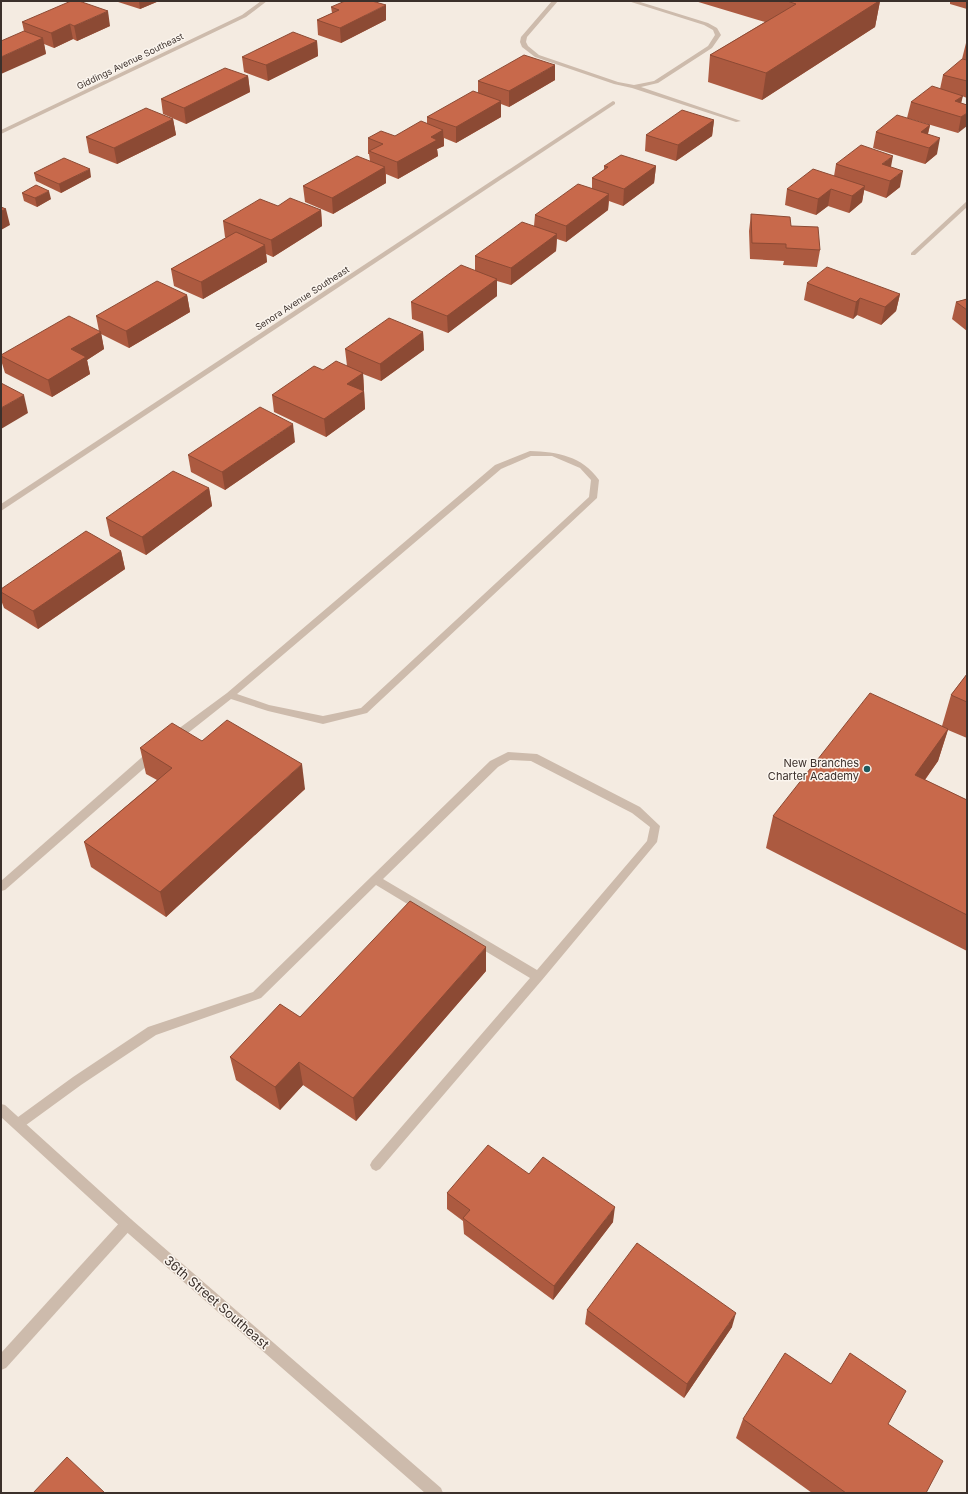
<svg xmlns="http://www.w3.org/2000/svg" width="968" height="1494" font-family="Inter,sans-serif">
<rect width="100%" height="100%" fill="#f4ebe1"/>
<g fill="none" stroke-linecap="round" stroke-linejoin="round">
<g fill="#cdbbac" fill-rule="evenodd">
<polygon points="552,1 558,1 527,37 526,42 528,46 539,55 618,82 634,85 654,81 708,46 715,35 713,30 704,25 628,1 637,1 708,23 717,28 721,35 712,48 658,83 641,87 741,121 736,122 632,88 614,84 535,57 522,47 520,42 521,37"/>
<path d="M530 451C558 452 582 456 599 480L597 498 367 713 323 724 268 711 231 699 178 741H170L169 738 170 735 227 693 495 465ZM531 456H552L580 468 591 480 589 497 361 708 323 716 269 705 237 694 501 469Z"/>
<polygon points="153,750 157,751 158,754 157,757 5,890 1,891 1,881 149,751"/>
<path d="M508 752 537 754 640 807 660 826 657 842 542 980 380 1169 376 1171 372 1169 370 1165 372 1161 530 978 376 885 261 998 156 1035 81 1085 22 1128 18 1130 14 1128 12 1124 14 1120 73 1077 148 1027 253 992 490 761ZM510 760 531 761 632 813 650 827 647 841 537 970 383 879 498 767Z"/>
</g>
<g fill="#cdbbac" fill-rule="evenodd">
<polygon points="261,1 267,1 246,17 1,134 1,130 242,15"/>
<polygon points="613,101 615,102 615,104 1,511 1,504"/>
<polygon points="967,201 967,207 915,255 911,255 911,253"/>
<polygon points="127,1218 132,1220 133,1224 132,1228 6,1368 1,1370 1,1353 122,1220"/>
</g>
<polygon fill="#cdbbac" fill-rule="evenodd" points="1,1104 5,1105 132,1220 441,1488 443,1493 425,1493 122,1228 1,1117"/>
</g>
<g fill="#ac5a40">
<polygon points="115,1 159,1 140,9"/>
<polygon points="695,1 880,1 875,27 762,100 708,82 710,55 765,22"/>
<polygon points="950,1 967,1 967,9 950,4"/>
<polygon points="331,7 386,20 341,43 318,35 317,20 332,13"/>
<polygon points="22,22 110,26 77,41 73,39 54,48 44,44 46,54 24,31"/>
<polygon points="317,41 318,56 268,81 244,72 242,57"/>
<polygon points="966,43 967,43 967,60 962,59"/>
<polygon points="967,60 967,98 962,96 961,103 967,105 958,133 907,118 911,102 940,89 943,75"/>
<polygon points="248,76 250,92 186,124 163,114 161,99"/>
<polygon points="555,80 509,107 501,104 501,117 456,143 444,138 444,146 437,149 438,156 398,179 386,174 386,183 333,214 305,202 303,186 370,161 369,154 368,154 368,138 395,136 427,124 427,117 478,93 478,81"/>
<polygon points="173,119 176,135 117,164 89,153 86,137"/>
<polygon points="714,120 712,136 676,161 645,151 646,135"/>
<polygon points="930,125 928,134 937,154 925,164 873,148 876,132"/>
<polygon points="836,164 891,167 900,187 886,198 864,190 862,202 849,213 828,206 816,215 785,205 787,189 834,176"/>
<polygon points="604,166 656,166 654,183 623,206 609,201 608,210 566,242 557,239 556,251 511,285 497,281 497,296 448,333 412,319 411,302 475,271 475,256 534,226 535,215 592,188 592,178 604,170"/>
<polygon points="34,173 91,177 61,193 36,181"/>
<polygon points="22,193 51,199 37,207 24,201"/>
<polygon points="278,206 321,210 322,226 273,257 266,254 267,262 203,299 174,286 171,269 226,238 225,237 223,221"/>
<polygon points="751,214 791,226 820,250 817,267 783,265 784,261 750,259 749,231"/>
<polygon points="807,283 900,294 896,311 881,325 857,315 853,319 804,300"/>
<polygon points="187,295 190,312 129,348 101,334 104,349 87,360 90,374 52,397 5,373 1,360 1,355 99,331 96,316"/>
<polygon points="967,299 967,331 952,319 956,302"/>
<polygon points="423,332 424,350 381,381 363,374 364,390 363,391 364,391 365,409 326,437 274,412 272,395 323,370 347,366 345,349"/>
<polygon points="295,442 225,490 191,472 188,455"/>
<polygon points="209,488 212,506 146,555 110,536 106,518"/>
<polygon points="121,551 125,569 38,629 4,608 1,600 1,589"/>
<polygon points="967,674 967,738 948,730 938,761 925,780 967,800 967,951 766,848 773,816 942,726 951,695"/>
<polygon points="202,741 305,789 166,917 91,867 84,842 157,780 146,774 140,748"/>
<polygon points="486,971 356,1121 303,1085 280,1110 236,1080 230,1057 300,1017"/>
<polygon points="447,1193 613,1222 553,1300 464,1234 463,1221 447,1209"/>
<polygon points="587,1310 732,1327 684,1398 585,1324"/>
<polygon points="743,1419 888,1424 926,1493 812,1493 736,1438"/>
</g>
<g fill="#8c4a34">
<polygon points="139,1 159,1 140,9"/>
<polygon points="879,1 880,1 875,27 762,100 766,73"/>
<polygon points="386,5 386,20 341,43 340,28"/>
<polygon points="108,11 110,26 77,41 74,26"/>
<polygon points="70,24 73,39 54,48 51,33"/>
<polygon points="43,38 46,54 1,74 1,57"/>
<polygon points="317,41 318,56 268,81 266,65"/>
<polygon points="555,65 555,80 509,107 509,91"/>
<polygon points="248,76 250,92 186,124 184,108"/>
<polygon points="963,96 959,111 955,101"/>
<polygon points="501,101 501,117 456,143 456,127"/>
<polygon points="967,113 967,126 958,133 961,117"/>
<polygon points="173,119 176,135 117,164 114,148"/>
<polygon points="714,120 712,136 676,161 678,145"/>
<polygon points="930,125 926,141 921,132"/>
<polygon points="443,130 444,146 437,149 438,156 398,179 397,162 431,137"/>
<polygon points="940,138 937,154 925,164 929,148"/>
<polygon points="893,156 890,172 882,164"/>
<polygon points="656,166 654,183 623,206 624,189"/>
<polygon points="385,167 386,183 333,214 332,198"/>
<polygon points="90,169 91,177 61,193 59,184"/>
<polygon points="903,171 900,187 886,198 890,181"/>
<polygon points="865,186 862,202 849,213 852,196"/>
<polygon points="831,189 828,206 816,215 818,199"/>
<polygon points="49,191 51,199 37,207 35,198"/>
<polygon points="609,194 608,210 566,242 566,226"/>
<polygon points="6,209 10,225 1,230 1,211"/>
<polygon points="321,210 322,226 273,257 271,240"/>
<polygon points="557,234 556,251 511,285 511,268"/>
<polygon points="265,245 267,262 203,299 201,282"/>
<polygon points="497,279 497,296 448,333 447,316"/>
<polygon points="900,294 896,311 881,325 885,307"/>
<polygon points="187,295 190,312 129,348 126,331"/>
<polygon points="860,298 857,315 853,319 856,302"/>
<polygon points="101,332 104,349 87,360 90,374 52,397 48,380 71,349"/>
<polygon points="423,332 424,350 381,381 380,364"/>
<polygon points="363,373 364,390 349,401 347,384"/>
<polygon points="364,391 365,409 326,437 324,419"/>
<polygon points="24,395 28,413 1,429 1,408"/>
<polygon points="293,424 295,442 225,490 222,472"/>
<polygon points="209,488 212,506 146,555 142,537"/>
<polygon points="121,551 125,569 38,629 33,611"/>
<polygon points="948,729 938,761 905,807 915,775"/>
<polygon points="302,764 305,789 166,917 160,892"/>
<polygon points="486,947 486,971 356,1121 353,1098"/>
<polygon points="299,1062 303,1085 280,1110 275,1087"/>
<polygon points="615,1207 613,1222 553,1300 554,1286"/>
<polygon points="736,1313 732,1327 684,1398 687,1384"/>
</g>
<g fill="#c8694b" stroke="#8c4a34">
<polygon points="71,1 79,1 108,11 74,26 70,24 51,33 22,22"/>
<polygon points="345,1 372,1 386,5 340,28 317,20 339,10 331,7"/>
<polygon points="787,1 879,1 766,73 710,55 796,4"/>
<polygon points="24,31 43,38 1,57 1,41"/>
<polygon points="293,32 317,41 266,65 242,57"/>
<polygon points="524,55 555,65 509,91 478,81"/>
<polygon points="962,59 967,60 967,81 943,75"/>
<polygon points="225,68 248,76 184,108 161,99"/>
<polygon points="932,86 963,96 955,101 967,105 967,113 961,117 911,102"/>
<polygon points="473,91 501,101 456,127 427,117"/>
<polygon points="146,108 173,119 114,148 86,137"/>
<polygon points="682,110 714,120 678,145 646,135"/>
<polygon points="897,115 930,125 921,132 940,138 929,148 876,132"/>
<polygon points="421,121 443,130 431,137 437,140 397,162 369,151 383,144 368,138 381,131 395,136"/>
<polygon points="861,145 893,156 882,164 903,171 890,181 836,164"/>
<polygon points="621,155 656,166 624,189 592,178 608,167 604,166"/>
<polygon points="357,156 385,167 332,198 303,186"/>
<polygon points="64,158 90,169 59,184 34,173"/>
<polygon points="813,169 865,186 852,196 831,189 818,199 787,189"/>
<polygon points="578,184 609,194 566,226 535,215"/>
<polygon points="36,185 49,191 35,198 22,193"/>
<polygon points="290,198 321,210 271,240 223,221 260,199 278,206"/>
<polygon points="1,207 6,209 1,211"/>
<polygon points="751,214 790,217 791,226 818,227 820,250 786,248 786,244 752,243"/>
<polygon points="522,222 557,234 511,268 475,256"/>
<polygon points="236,232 265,245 201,282 171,269"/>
<polygon points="461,265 497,279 447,316 411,302"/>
<polygon points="827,267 900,294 885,307 860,298 856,302 807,283"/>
<polygon points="157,281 187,295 126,331 96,316"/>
<polygon points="967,299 967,310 956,302"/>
<polygon points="69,316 101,332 71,349 86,357 48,380 1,356 1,355"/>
<polygon points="389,318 423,332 380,364 345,349"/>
<polygon points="336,361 363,373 347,384 364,391 324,419 272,395 314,366 323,370"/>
<polygon points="1,383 24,395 1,408"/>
<polygon points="260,407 293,424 222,472 188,455"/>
<polygon points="173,471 209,488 142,537 106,518"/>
<polygon points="86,531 121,551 33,611 1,592 1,589"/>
<polygon points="967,674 967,702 951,695"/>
<polygon points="870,693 948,729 915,775 967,800 967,915 773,816"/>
<polygon points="227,720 302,764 160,892 84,842 172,768 140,748 172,723 202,741"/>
<polygon points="410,901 486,947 353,1098 299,1062 275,1087 230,1057 280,1004 300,1017"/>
<polygon points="488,1145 529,1174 543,1157 615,1207 554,1286 463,1218 470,1210 447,1193"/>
<polygon points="637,1243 736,1313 687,1384 587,1310"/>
<polygon points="785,1353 831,1384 850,1353 906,1391 888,1424 943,1461 926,1493 846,1493 743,1419"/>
<polygon points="67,1457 105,1493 33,1493"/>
</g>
<circle fill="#1f5a5e" stroke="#fbf5ee" stroke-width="1.5" cx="867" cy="769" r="4"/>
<g text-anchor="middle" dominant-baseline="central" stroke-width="3" stroke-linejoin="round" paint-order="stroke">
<g font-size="9" fill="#3b302b" stroke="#fbf5ee">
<text transform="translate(130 61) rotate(-26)">Giddings Avenue Southeast</text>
<text transform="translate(302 298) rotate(-33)">Senora Avenue Southeast</text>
</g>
<g font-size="11" fill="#3b302b" stroke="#fbf5ee" text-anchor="end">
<text x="859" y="763">New Branches<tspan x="859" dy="13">Charter Academy</tspan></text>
</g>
<g font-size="13" fill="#3b302b" stroke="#fbf5ee">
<text transform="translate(217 1302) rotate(41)">36th Street Southeast</text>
</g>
</g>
<rect width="968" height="1494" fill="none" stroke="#3b302b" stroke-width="4"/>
</svg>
